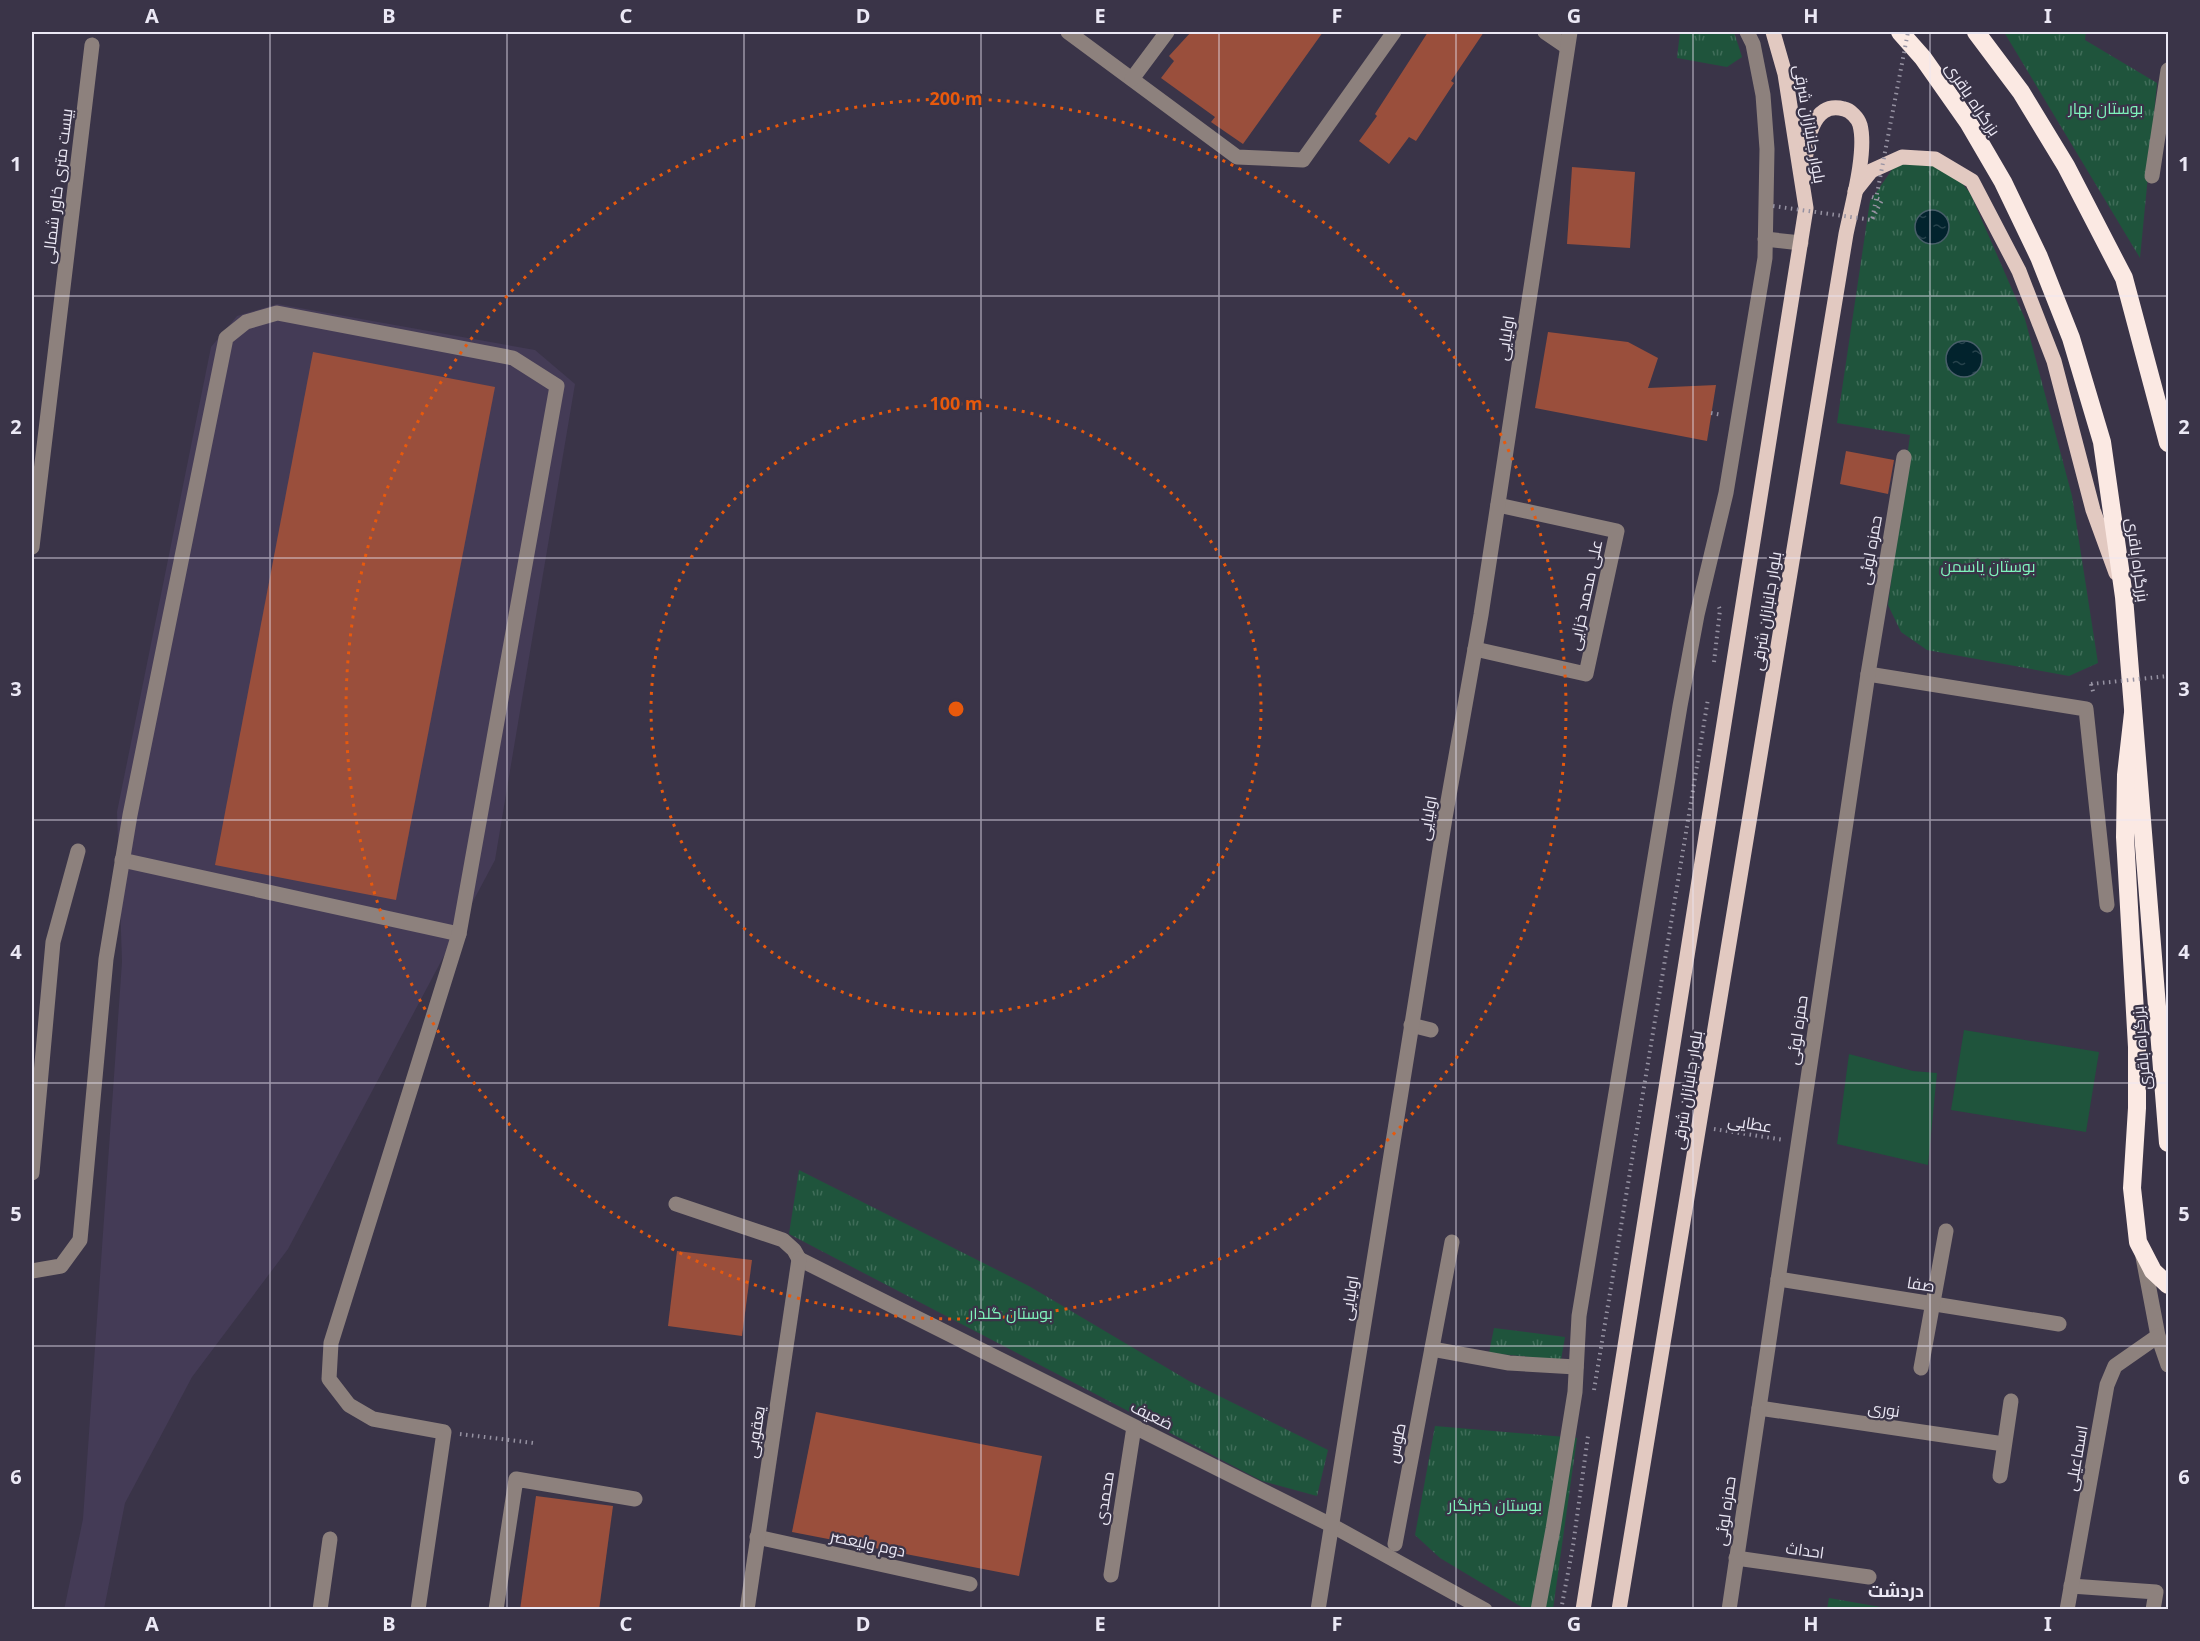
<svg xmlns="http://www.w3.org/2000/svg" width="2200" height="1641" font-family="'Noto Sans',Cairo,sans-serif">
<defs>
<pattern id="park-tufts" width="24" height="20" patternUnits="userSpaceOnUse" patternTransform="scale(1.5)"><rect width="24" height="20" fill="#1f543c"/><path d="M3 7l-1-3M5 7V3M7 7l1-3M15 17l-1-3M17 17v-4M19 17l1-3" fill="none" stroke="#406d59"/></pattern>
<pattern id="water-ripples" width="26" height="14" patternUnits="userSpaceOnUse" patternTransform="scale(1.5)"><rect width="26" height="14" fill="#02232d"/><path d="M2 4q2-2 4 0t4 0M15 11q2-2 4 0t4 0" fill="none" stroke="#27434c"/></pattern>
</defs>
<rect width="100%" height="100%" fill="#3a3448"/>
<polygon fill="#443b56" points="277,304 535,350 575,384 495,860 288,1249 192,1377 125,1503 104,1609 64,1610 83,1519 122,962 117,812 211,347 237,316"/>
<g fill="#1f543c">
<polygon points="1964,1030 2099,1052 2086,1132 1951,1110"/>
<polygon points="1849,1054 1913,1071 1937,1073 1928,1165 1837,1144"/>
</g>
<g fill="url(#park-tufts)">
<polygon points="1680,32 1734,32 1742,57 1727,67 1677,58"/>
<polygon points="2004,32 2086,32 2085,40 2157,83 2140,258"/>
<polygon points="1896,164 1947,165 1970,193 2025,319 2072,496 2098,663 2069,676 1927,650 1901,632 1888,605 1910,435 1837,423 1870,201"/>
<polygon points="799,1170 1029,1286 1189,1381 1328,1450 1317,1496 1262,1481 789,1234"/>
<polygon points="1494,1328 1565,1337 1561,1360 1489,1353"/>
<polygon points="1435,1426 1577,1438 1553,1609 1525,1609 1440,1558 1415,1535"/>
<polygon points="1829,1598 1892,1609 1827,1609"/>
</g>
<g fill="url(#water-ripples)" stroke="#485e69" stroke-width="1.5">
<circle cx="1932" cy="227" r="17"/>
<circle cx="1964" cy="359" r="18"/>
</g>
<g fill="#9a4f3c">
<polygon points="1191,32 1323,32 1243,144 1211,122 1215,117 1161,78 1174,61 1169,56"/>
<polygon points="1428,32 1484,32 1451,81 1454,83 1416,141 1409,137 1389,164 1359,141 1377,116 1375,114"/>
<polygon points="1572,167 1635,172 1630,248 1567,244"/>
<polygon points="1548,332 1628,342 1658,358 1648,388 1716,385 1707,441 1535,408"/>
<polygon points="313,352 495,387 396,900 215,865"/>
<polygon points="1846,451 1894,460 1888,494 1840,484"/>
<polygon points="677,1251 752,1260 742,1336 668,1326"/>
<polygon points="816,1412 1042,1456 1019,1576 792,1532"/>
<polygon points="536,1496 613,1506 599,1610 520,1610"/>
</g>
<g fill="none" stroke-linecap="round" stroke-linejoin="round">
<g stroke="#9692a2" stroke-width="4" stroke-dasharray="1.5 4.5" stroke-linecap="butt">
<polyline points="1872,197 1882,200 1872,220"/>
<polyline points="1711,413 1722,415"/>
<polyline points="1714,662 1720,610 1718,604"/>
<polyline points="2091,684 2094,695"/>
<polyline points="1714,1129 1784,1140"/>
<polyline points="1594,1390 1708,699"/>
<polyline points="460,1434 534,1443"/>
<polyline points="1561,1610 1573,1546 1588,1436"/>
</g>
<g stroke="#8d817d" stroke-width="15">
<polyline points="1068,32 1237,157 1303,160 1394,32"/>
<polyline points="1545,32 1567,47"/>
<polyline points="1132,79 1167,32"/>
<polyline points="2152,176 2168,70"/>
<polyline points="1765,239 1801,243"/>
<polyline points="32,547 92,45"/>
<polyline points="1475,649 1586,674 1617,531 1498,505"/>
<polyline points="1868,674 2086,709 2107,905"/>
<polyline points="122,860 459,934"/>
<polyline points="1411,1025 1431,1030"/>
<polyline points="32,1173 53,942 78,851"/>
<polyline points="676,1204 783,1240 794,1250 799,1259"/>
<polyline points="2143,1257 2158,1336 2168,1365"/>
<polyline points="799,1259 1331,1525 1485,1610"/>
<polyline points="32,1271 61,1266 80,1240 106,959 130,815 226,338 246,322 277,313 513,358 557,386 459,934 331,1343 329,1379 349,1405 373,1419 444,1432 418,1610"/>
<polyline points="1778,1279 2059,1324"/>
<polyline points="1432,1349 1509,1363 1576,1367"/>
<polyline points="1921,1368 1946,1231"/>
<polyline points="1759,1408 2004,1444"/>
<polyline points="2000,1476 2011,1401"/>
<polyline points="757,1537 970,1584"/>
<polyline points="1395,1544 1452,1242"/>
<polyline points="1736,1558 1869,1577"/>
<polyline points="1111,1575 1134,1427"/>
<polyline points="2071,1586 2156,1592 2153,1610"/>
<polyline points="320,1610 330,1539"/>
<polyline points="496,1610 516,1479 635,1499"/>
<polyline points="747,1610 799,1259"/>
<polyline points="1318,1610 1445,818 1481,615 1570,32"/>
<polyline points="1538,1610 1553,1529 1575,1392 1579,1316 1680,706 1697,615 1726,493 1765,258 1767,149 1763,95 1753,44 1747,32"/>
<polyline points="1729,1610 1868,674 1904,457"/>
<polyline points="2067,1610 2107,1385 2115,1366 2158,1336"/>
</g>
<g stroke="#e2c9c1" stroke-width="15">
<polyline points="1855,191 1871,171 1902,157 1935,159 1972,181 2019,271 2054,361 2093,510 2116,573"/>
<polyline points="1583,1610 1806,208 1785,74 1773,32"/>
<path d="M1619 1610 1846 234C1852 205 1867 152 1860 125 1858 118 1850 110 1844 109 1806 99 1806 156 1803 181"/>
</g>
<g stroke="#fbe9e3" stroke-width="18">
<polyline points="1900,32 1923,58 1968,122 2003,182 2039,257 2071,338 2102,442 2124,597 2168,1143"/>
<polyline points="1976,32 2021,92 2066,166 2124,278 2168,443"/>
</g>
<g stroke="#9692a2" stroke-width="4" stroke-dasharray="1.5 4.5" stroke-linecap="butt">
<polyline points="1773,206 1872,220 1908,32"/>
<polyline points="2091,684 2168,676"/>
</g>
<polyline stroke="#fbe9e3" stroke-width="18" points="2133,713 2126,775 2125,837 2137,1047 2137,1108 2132,1188 2138,1242 2153,1271 2168,1285"/>
</g>
<path fill="none" stroke="#ebe8f5" stroke-width="1.5" stroke-opacity="0.55" d="M270 32V1610M507 32V1610M744 32V1610M981 32V1610M1219 32V1610M1456 32V1610M1693 32V1610M1930 32V1610M32 296H2168M32 558H2168M32 820H2168M32 1083H2168M32 1346H2168"/>
<g fill="none" stroke="#e8590c" stroke-width="3" stroke-dasharray="3 6">
<circle cx="956" cy="709" r="305"/>
<circle cx="956" cy="709" r="610"/>
</g>
<g text-anchor="middle" dominant-baseline="central" stroke-width="4.5" stroke-linejoin="round" paint-order="stroke">
<g font-size="16" fill="#ebe8f5" stroke="#3a3448">
<text transform="translate(1973 99) rotate(56)">بزرگراه باقری</text>
<text transform="translate(1810 124) rotate(80)">بلوار جانبازان شرقی</text>
<text transform="translate(57 186) rotate(-83)">بیست متری خاور شمالی</text>
<text transform="translate(1505 338) rotate(-81)">اولیایی</text>
<text transform="translate(1870 550) rotate(-80)">حمزه لوئی</text>
<text transform="translate(2138 560) rotate(82)">بزرگراه باقری</text>
<text transform="translate(1585 595) rotate(-78)">علی محمد خزایی</text>
<text transform="translate(1766 611) rotate(-81)">بلوار جانبازان شرقی</text>
<text transform="translate(1427 818) rotate(-80)">اولیایی</text>
<text transform="translate(1797 1030) rotate(-82)">حمزه لوئی</text>
<text transform="translate(2141 1048) rotate(-95)">بزرگراه باقری</text>
<text transform="translate(1687 1090) rotate(-81)">بلوار جانبازان شرقی</text>
<text transform="translate(1750 1123) rotate(9)">عطایی</text>
<text transform="translate(1921 1284) rotate(9)">صفا</text>
<text transform="translate(1349 1298) rotate(-81)">اولیایی</text>
<text transform="translate(1884 1409) rotate(8)">نوری</text>
<text transform="translate(1152 1415) rotate(26)">ضعیف</text>
<text transform="translate(755 1432) rotate(-81)">یعقوبی</text>
<text transform="translate(1396 1443) rotate(-79)">طوس</text>
<text transform="translate(2076 1458) rotate(-80)">اسماعیلی</text>
<text transform="translate(1104 1498) rotate(-81)">محمدی</text>
<text transform="translate(1725 1511) rotate(-82)">حمزه لوئی</text>
<text transform="translate(868 1543) rotate(12)">دوم ولیعصر</text>
<text transform="translate(1805 1550) rotate(8)">احداث</text>
</g>
<g font-size="16" fill="#7ff4bc" stroke="#3a3448">
<text x="2106" y="108">بوستان بهار</text>
<text x="1988" y="566">بوستان یاسمن</text>
<text x="1011" y="1313">بوستان گلدار</text>
<text x="1495" y="1505">بوستان خبرنگار</text>
</g>
<g font-size="18" font-weight="bold" fill="#ebe8f5" stroke="#3a3448">
<text x="1896" y="1590">دردشت</text>
</g>
</g>
<circle cx="956" cy="709" r="9" fill="#e8590c" stroke="#3a3448" stroke-width="3"/>
<g font-size="18" text-anchor="middle" font-weight="bold" fill="#e8590c" stroke="#3a3448" stroke-width="4.5" stroke-linejoin="round" paint-order="stroke">
<text x="956" y="105">200 m</text>
<text x="956" y="410">100 m</text>
</g>
<rect width="2200" height="1641" fill="none" stroke="#3a3448" stroke-width="66"/>
<rect x="33" y="33" width="2134" height="1575" fill="none" stroke="#ebe8f5" stroke-width="2"/>
<g font-size="20" text-anchor="middle" font-weight="bold" fill="#ebe8f5">
<text x="152" y="23">A</text>
<text x="389" y="23">B</text>
<text x="626" y="23">C</text>
<text x="863" y="23">D</text>
<text x="1100" y="23">E</text>
<text x="1337" y="23">F</text>
<text x="1574" y="23">G</text>
<text x="1811" y="23">H</text>
<text x="2048" y="23">I</text>
<text x="16" y="171">1</text>
<text x="2184" y="171">1</text>
<text x="16" y="434">2</text>
<text x="2184" y="434">2</text>
<text x="16" y="696">3</text>
<text x="2184" y="696">3</text>
<text x="16" y="959">4</text>
<text x="2184" y="959">4</text>
<text x="16" y="1221">5</text>
<text x="2184" y="1221">5</text>
<text x="16" y="1484">6</text>
<text x="2184" y="1484">6</text>
<text x="152" y="1631">A</text>
<text x="389" y="1631">B</text>
<text x="626" y="1631">C</text>
<text x="863" y="1631">D</text>
<text x="1100" y="1631">E</text>
<text x="1337" y="1631">F</text>
<text x="1574" y="1631">G</text>
<text x="1811" y="1631">H</text>
<text x="2048" y="1631">I</text>
</g>
</svg>
